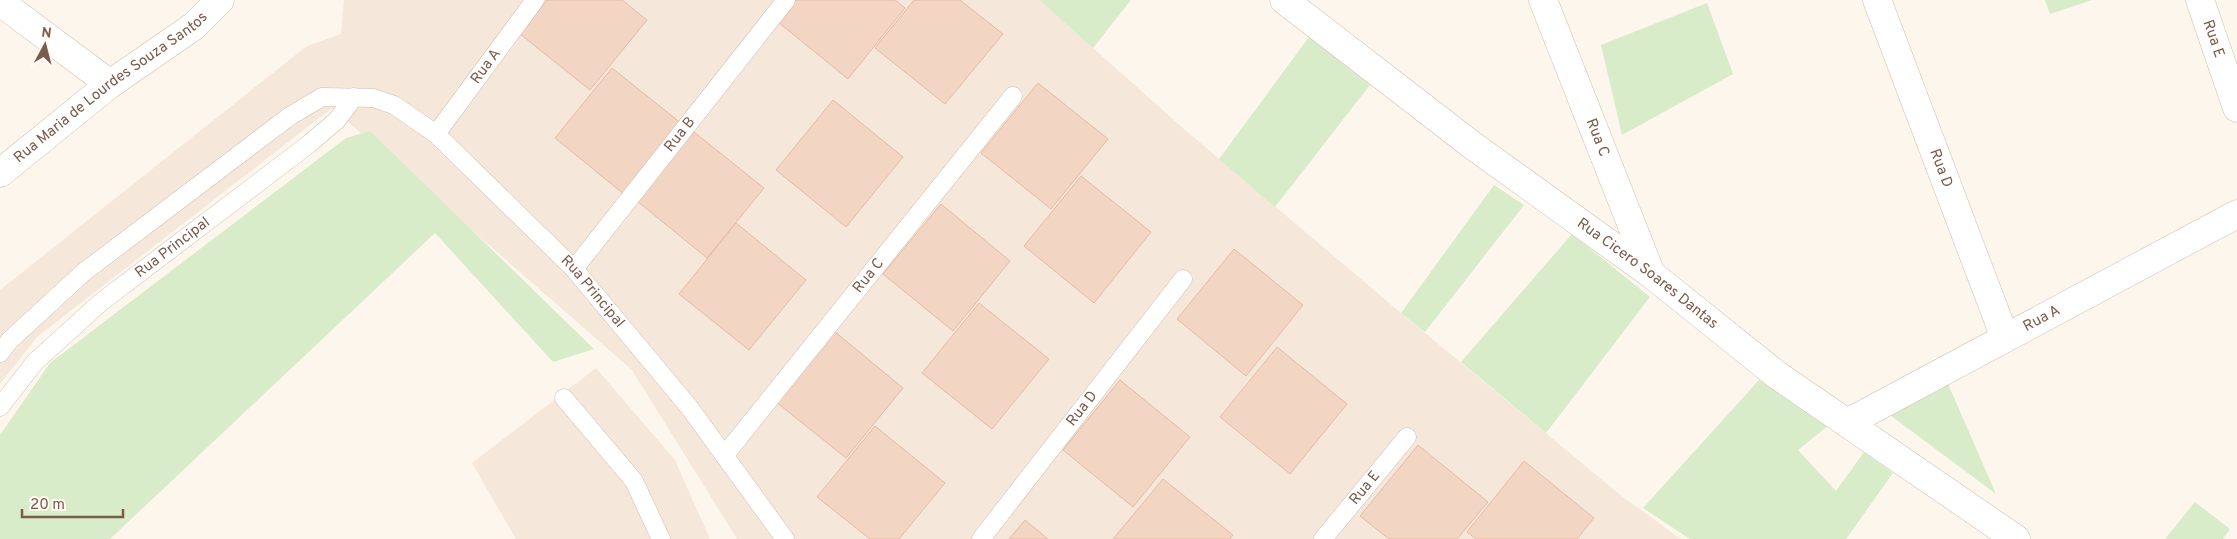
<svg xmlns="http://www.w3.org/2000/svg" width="2237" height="539" font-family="Overpass,sans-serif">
<rect width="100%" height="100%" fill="#fdf6ec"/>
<g fill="#f5e8da">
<polygon points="344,0 1039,0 1184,129 1401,313 1619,494 1681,539 737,539 632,370 332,108 37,337 0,384 0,290 307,46 341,34"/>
<polygon points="596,368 675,460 710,539 516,539 472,463"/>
</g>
<g fill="#d8ecc9">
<polygon points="1039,0 1131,0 1093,48"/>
<polygon points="2045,0 2092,0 2050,14"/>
<polygon points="1707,3 1733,74 1622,135 1601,45"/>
<polygon points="1309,37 1370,85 1275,207 1219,159"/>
<polygon points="370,131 594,349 553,362 435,233 110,539 0,539 0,435 50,363 346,138"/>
<polygon points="1494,185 1524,205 1425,332 1401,313"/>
<polygon points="1572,234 1650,297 1546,433 1461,362"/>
<polygon points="1759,380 1834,421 1798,450 1836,491 1864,452 1893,473 1846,539 1690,539 1643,508"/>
<polygon points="1948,384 1996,494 1890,415"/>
<polygon points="2195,502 2230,529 2223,539 2165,539"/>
</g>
<g fill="#f3d5c3" stroke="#e6bba3">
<polygon points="547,0 622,0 647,20 590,90 520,34"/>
<polygon points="796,0 895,0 905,8 848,79 778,22"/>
<polygon points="914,0 960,0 1003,34 945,104 875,48"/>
<polygon points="612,68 682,124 625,195 555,138"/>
<polygon points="1038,83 1108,139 1051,209 981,153"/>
<polygon points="833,100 903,157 846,227 776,170"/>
<polygon points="694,132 764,188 707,258 637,201"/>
<polygon points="1081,176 1151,232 1094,303 1024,246"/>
<polygon points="941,204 1010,261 953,331 883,274"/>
<polygon points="736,223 806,280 749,350 679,294"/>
<polygon points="1234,249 1303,305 1246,376 1177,319"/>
<polygon points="979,303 1049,359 992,429 922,373"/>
<polygon points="834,331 903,388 846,458 776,402"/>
<polygon points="1277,347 1347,404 1290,474 1220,417"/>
<polygon points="1120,380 1190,437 1133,507 1063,450"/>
<polygon points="875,426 945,483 899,539 870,539 817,497"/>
<polygon points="1418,445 1488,502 1457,539 1389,539 1360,516"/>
<polygon points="1524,461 1594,518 1577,539 1476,539 1467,532"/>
<polygon points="1163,479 1233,535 1230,539 1113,539"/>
<polygon points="1025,520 1048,539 1009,539"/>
</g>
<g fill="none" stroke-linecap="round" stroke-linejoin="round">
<defs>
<g id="lane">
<path id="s1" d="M436 134 535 0"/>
<path id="s2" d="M574 269 786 0"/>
<path id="s3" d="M0 353 10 340 84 272 290 116 322 97 373 98 394 105 436 134 574 269 689 407 785 539"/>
<polyline points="564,398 634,481 661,539"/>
<path id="s4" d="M0 407 35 362 100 303 309 144 337 120 354 97"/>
<path id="s5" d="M724 456 1013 96"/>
<path id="s6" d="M981 539 1183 279"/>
<path id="s7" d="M1323 539 1407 437"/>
</g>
<g id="street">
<path id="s8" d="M1284 0 1472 145 1651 274 1777 375 2016 539"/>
<path id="s9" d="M1543 0 1651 274"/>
<path id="s10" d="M1877 0 2005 338"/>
<path id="s11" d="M2200 0 2237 108"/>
<polyline points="0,2 110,84"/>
<path id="s12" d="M0 173 110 84 194 26 220 0"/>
<path id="s13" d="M1847 423 2237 214"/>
</g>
</defs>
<use href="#lane" stroke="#d1beb0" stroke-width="19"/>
<use href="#street" stroke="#d1beb0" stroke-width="29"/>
<use href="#lane" stroke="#fff" stroke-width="18"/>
<use href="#street" stroke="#fff" stroke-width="28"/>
</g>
<g text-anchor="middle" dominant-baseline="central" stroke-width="5" stroke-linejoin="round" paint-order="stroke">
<g font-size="15" fill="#7a5c4d" stroke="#fffaf3">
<text stroke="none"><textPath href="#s11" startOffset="41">Rua E</textPath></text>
<text stroke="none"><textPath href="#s1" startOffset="84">Rua A</textPath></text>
<text stroke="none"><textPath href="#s12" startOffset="140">Rua Maria de Lourdes Souza Santos</textPath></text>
<text stroke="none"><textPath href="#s2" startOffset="171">Rua B</textPath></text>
<text stroke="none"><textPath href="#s9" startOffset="148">Rua C</textPath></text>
<text stroke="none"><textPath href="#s10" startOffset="180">Rua D</textPath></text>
<text stroke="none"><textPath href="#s4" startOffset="236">Rua Principal</textPath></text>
<text stroke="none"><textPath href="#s8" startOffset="455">Rua Cicero Soares Dantas</textPath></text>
<text stroke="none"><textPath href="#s5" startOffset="231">Rua C</textPath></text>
<text stroke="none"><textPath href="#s3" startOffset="759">Rua Principal</textPath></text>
<text stroke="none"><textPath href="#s13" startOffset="221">Rua A</textPath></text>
<text stroke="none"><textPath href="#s6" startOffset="165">Rua D</textPath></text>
<text stroke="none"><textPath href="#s7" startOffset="66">Rua E</textPath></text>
</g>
</g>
<g transform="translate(45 45) rotate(7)" stroke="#fffaf3" stroke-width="4" paint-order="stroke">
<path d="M0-4L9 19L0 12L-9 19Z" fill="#7a5c4d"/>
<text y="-8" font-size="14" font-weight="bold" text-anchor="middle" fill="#7a5c4d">N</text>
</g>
<path d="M22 509v8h101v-8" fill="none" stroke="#7a5c4d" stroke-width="2.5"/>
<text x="30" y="509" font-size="15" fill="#7a5c4d" stroke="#fffaf3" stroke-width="4" paint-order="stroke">20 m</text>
</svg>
